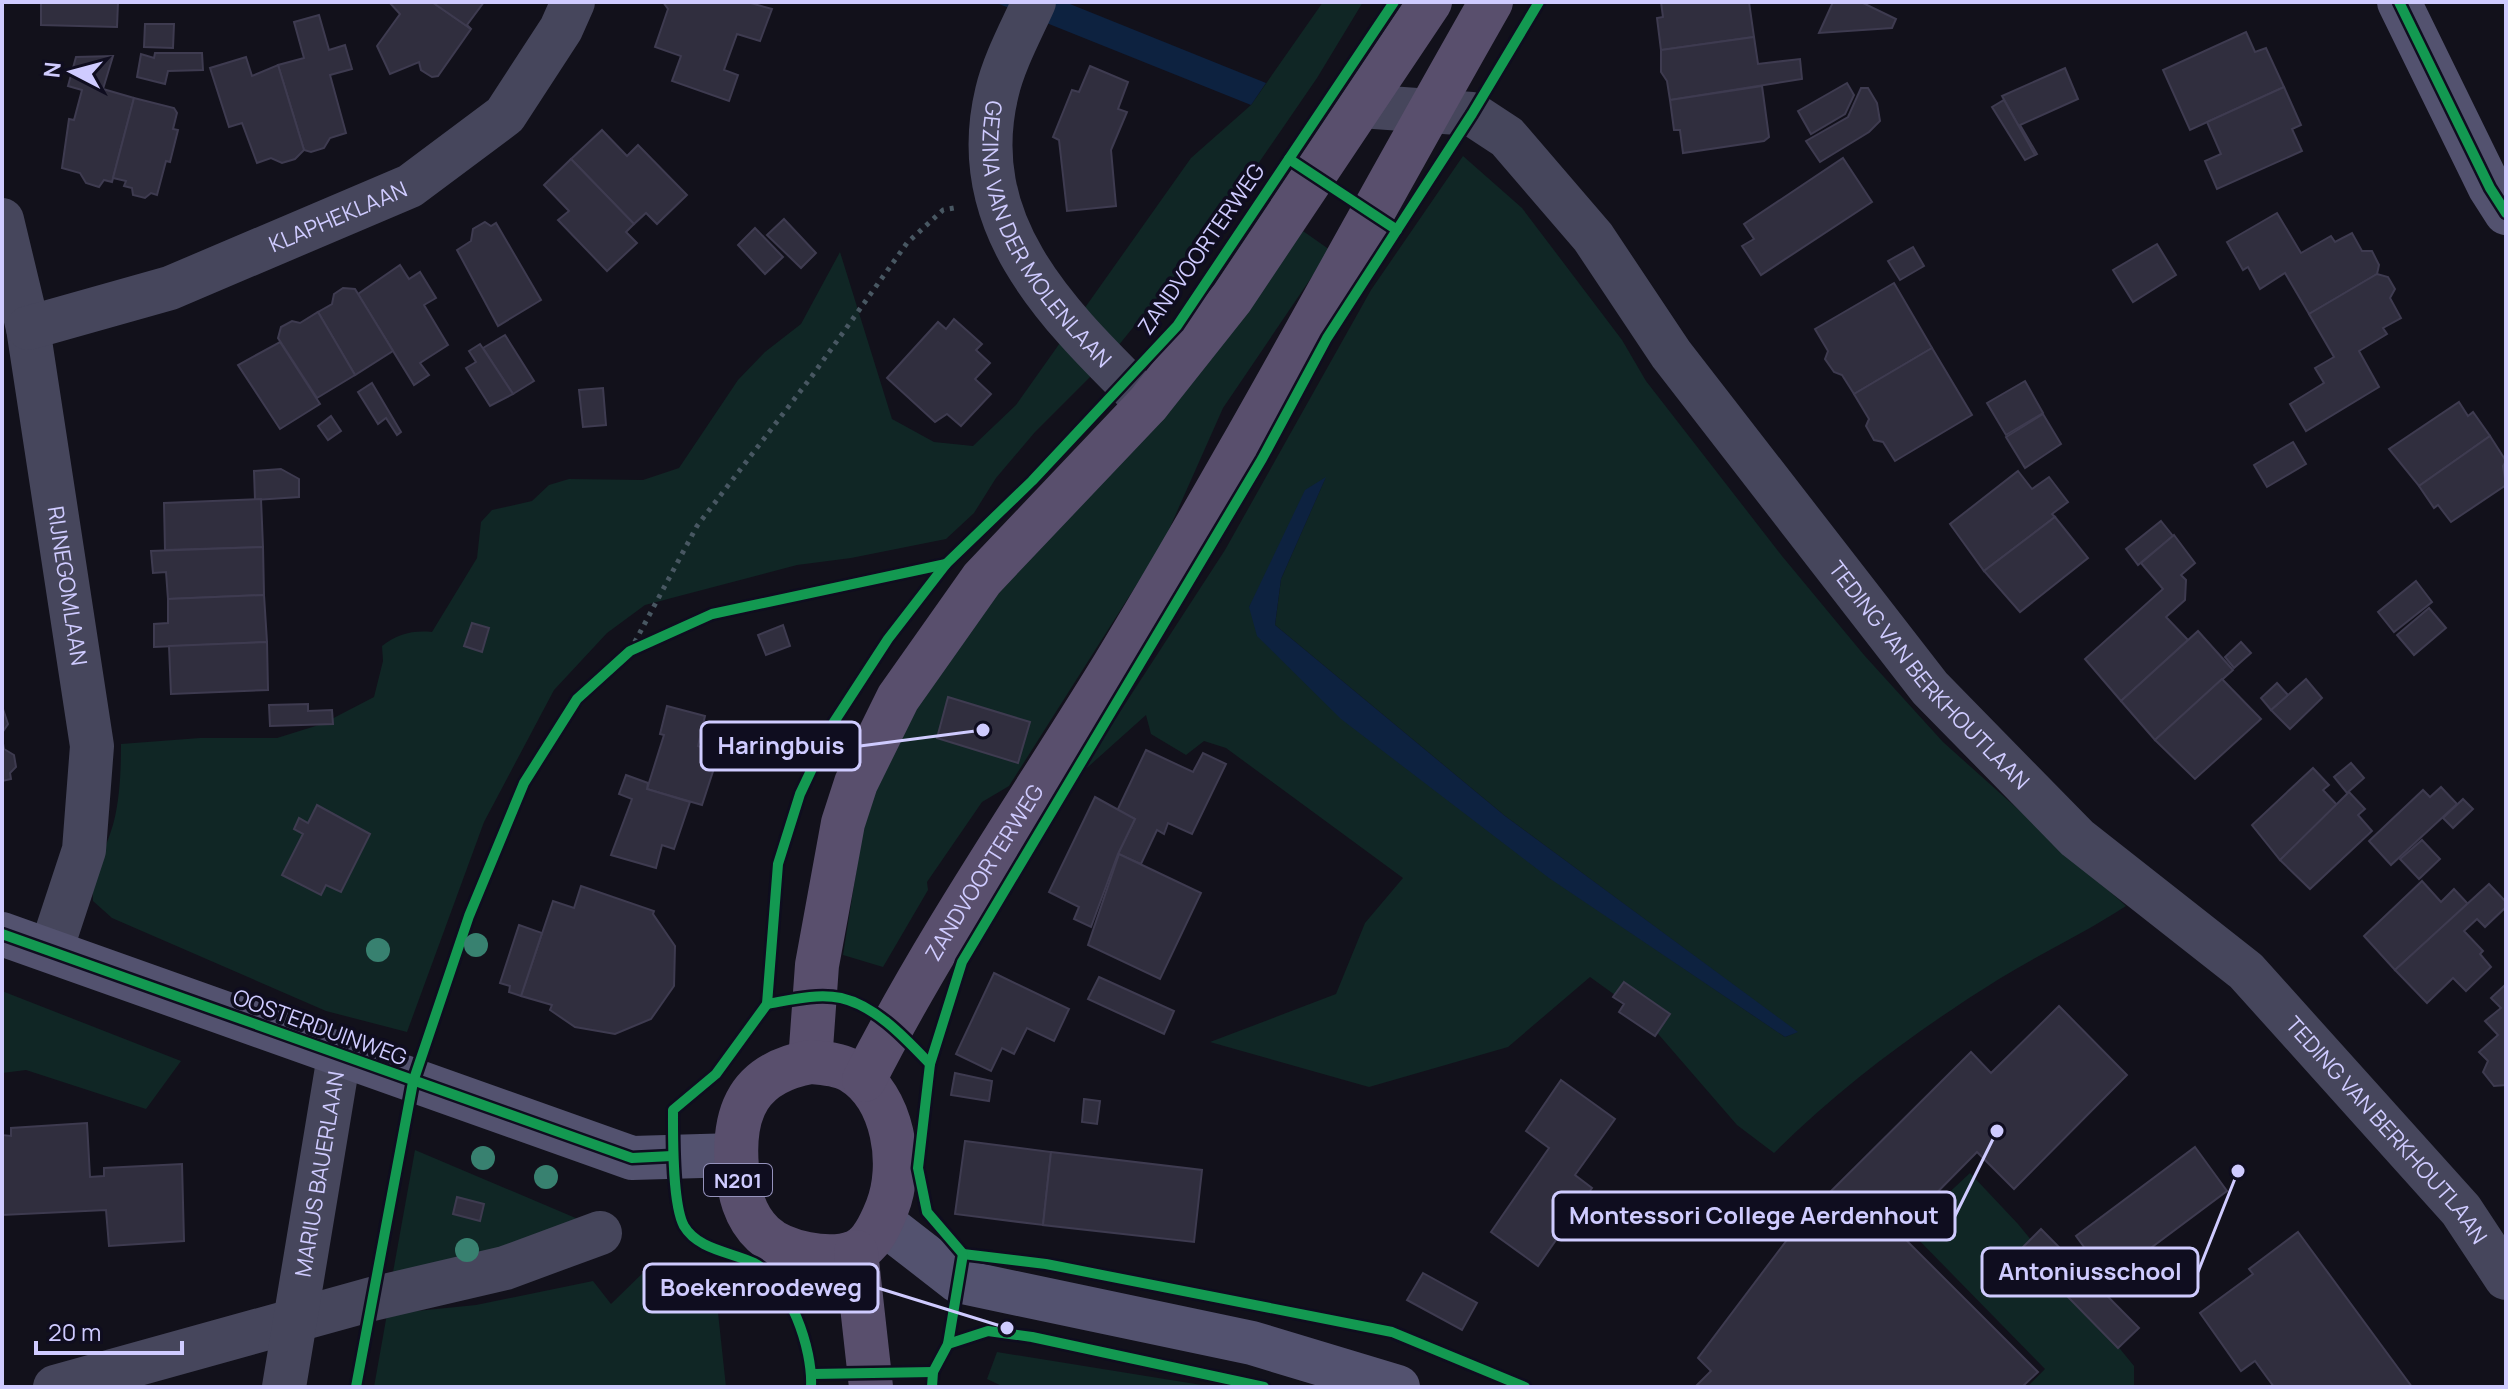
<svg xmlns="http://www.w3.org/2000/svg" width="2508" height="1389" font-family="Manrope,sans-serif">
<rect width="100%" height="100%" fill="#12111b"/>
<g fill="#102625" fill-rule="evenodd">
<path d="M1323 2H1363L1317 78 1214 228 1105 362 1035 432 996 478 974 513 946 539 851 558 797 565 645 605 607 633 554 690 484 822 407 1032 326 1011 112 918 93 901C91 874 107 848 114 821 120 797 121 769 121 744L200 738H277L322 724 374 697 383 661 382 646C397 634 413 630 432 632L477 558 481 522 492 510 532 501 549 485 569 479 643 480 679 468 738 380 765 352 801 324 840 252 892 419 934 442 973 446 1016 405 1191 158 1251 105Z"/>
<path d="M1463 156 1522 208 1622 340 1646 381 1782 556 1864 655 1943 742 2126 906C2085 933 2041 953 1999 979 1916 1031 1844 1084 1774 1153L1737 1125 1640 1013 1590 977 1508 1047 1369 1087 1210 1042 1336 994 1365 923 1403 878 1226 748 1204 741 1186 755 1151 734 1146 715 1079 775 1225 550 1371 290ZM1325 479 1281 579 1275 625 1505 816 1797 1032 1785 1037 1549 877 1465 812 1249 607Z"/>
<polygon points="1303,231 1330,250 1223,408 1163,543 1009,786 982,802 927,882 928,890 883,967 843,955 869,790 964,623"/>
<polygon points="2,991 181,1061 146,1109 26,1070 2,1073"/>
<polygon points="415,1150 578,1219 390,1289"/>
<polygon points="1970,1173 2018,1224 2134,1366 2134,1387 2027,1387 2045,1369 1909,1230"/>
<polygon points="650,1266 688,1267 716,1294 726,1387 374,1387 387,1314 476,1305 593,1281 611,1304"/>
<polygon points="997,1352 1214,1387 1004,1387 987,1379"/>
</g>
<g fill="#0d2240">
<polygon points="994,2 1065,2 1266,83 1251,105"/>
<polygon points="1326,477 1281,579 1275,625 1505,816 1798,1032 1785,1037 1549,878 1341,719 1257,636 1249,607 1305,490"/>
</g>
<g fill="#302e3e" stroke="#3e3b50" stroke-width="2">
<polygon points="41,2 118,2 117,27 41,25"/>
<polygon points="389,2 432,2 471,29 438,76 432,77 421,70 419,62 390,74 377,46 400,14"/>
<polygon points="432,2 484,2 467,25 471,29"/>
<polygon points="663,2 747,2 772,9 760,41 737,34 724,70 738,75 729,101 672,81 681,56 655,47 668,9"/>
<polygon points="1661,2 1749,2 1754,37 1661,50 1657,18 1663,17"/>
<polygon points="1833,2 1861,2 1896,19 1892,28 1819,33"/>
<polygon points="319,15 329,50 345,45 352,69 330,75 346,133 330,138 324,148 311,152 304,150 278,65 304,58 294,22"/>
<polygon points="145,24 174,24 173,48 144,47"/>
<polygon points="2246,32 2255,52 2266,48 2284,87 2190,130 2163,70"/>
<polygon points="1754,37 1758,64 1800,59 1802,79 1670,100 1667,81 1661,72 1661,50"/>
<polygon points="155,53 202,53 203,70 168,71 165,84 137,77 141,54 154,58"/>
<polygon points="113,56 103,89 134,98 112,182 104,180 99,187 86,183 80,173 62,168 69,119 74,120 82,90 68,86 76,57"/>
<polygon points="246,57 252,76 278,65 304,150 295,159 282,163 271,158 257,163 242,123 229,127 210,68"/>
<polygon points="1090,66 1128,82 1118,109 1127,112 1111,150 1116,206 1067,211 1059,140 1053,137 1072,90 1079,92"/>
<polygon points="2065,68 2078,99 2020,125 2037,154 2035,155 2002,96"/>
<polygon points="1847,83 1854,95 1845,114 1811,134 1798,111"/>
<polygon points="1762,86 1769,137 1764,141 1683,153 1680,130 1674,130 1670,100"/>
<polygon points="2284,87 2301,125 2292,129 2302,151 2217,189 2205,161 2221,154 2207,122"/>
<polygon points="1861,88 1868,88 1877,103 1880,121 1869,132 1820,162 1806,141 1848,117"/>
<polygon points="134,98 174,108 177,113 173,129 178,130 170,162 166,161 157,195 151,193 145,198 133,195 132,188 124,186 126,181 113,178"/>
<polygon points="2004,100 2035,155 2025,160 1992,107"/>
<polygon points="602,130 627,156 638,145 687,195 657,224 646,213 634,224 571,159"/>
<polygon points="1843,158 1872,202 1761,275 1742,246 1754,239 1744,224"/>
<polygon points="571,159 634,224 626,232 637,243 607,271 558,220 569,211 544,185"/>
<polygon points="2277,213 2301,253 2331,236 2335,242 2352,233 2362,251 2372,251 2379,265 2377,274 2309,314 2285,273 2260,289 2248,267 2243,270 2227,242"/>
<polygon points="784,219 816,253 801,268 767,235"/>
<polygon points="485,222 491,226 496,223 541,300 498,326 457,250 471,241 473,229"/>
<polygon points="755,228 783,257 765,274 738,245"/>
<polygon points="2157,244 2176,275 2133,302 2113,270"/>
<polygon points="1913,247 1924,266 1900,280 1888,261"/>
<polygon points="400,265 409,279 420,272 436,298 424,305 448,345 420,363 429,375 414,385 358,294"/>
<polygon points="2377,274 2388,277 2395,289 2390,298 2401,318 2383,328 2387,334 2359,351 2379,387 2306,431 2290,404 2324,383 2315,368 2334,357 2309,314"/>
<polygon points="1894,283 1932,348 1854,394 1842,375 1834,372 1825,359 1828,351 1815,329"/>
<polygon points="343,288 355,289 393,351 355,375 318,312 332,304 334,294"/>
<polygon points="318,312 355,375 317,398 278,338 281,327 292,321 300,323"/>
<polygon points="954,319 982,344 976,350 990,363 975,379 991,394 961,426 947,414 935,422 887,378 938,322 946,329"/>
<polygon points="505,335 534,381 513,394 483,348"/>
<polygon points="280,342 320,404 280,429 238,365"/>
<polygon points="480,344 513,394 490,406 466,368 476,362 469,351"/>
<polygon points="1932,348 1972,415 1895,461 1883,442 1874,440 1866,426 1869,419 1854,394"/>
<polygon points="2025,381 2043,413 2006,435 1987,403"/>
<polygon points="372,383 401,432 397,435 386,418 378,424 358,392"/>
<polygon points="603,388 606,425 583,427 579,390"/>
<polygon points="2459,402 2468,416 2473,412 2490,436 2419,486 2389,449"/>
<polygon points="2043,414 2061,444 2025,468 2006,437"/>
<polygon points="331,416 341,431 328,440 318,426"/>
<polygon points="2490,436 2506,461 2503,466 2506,485 2451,522 2438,505 2434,508 2419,486"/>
<polygon points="2293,442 2306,464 2267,487 2254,465"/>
<polygon points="281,469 299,479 299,497 255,500 254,471"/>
<polygon points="2018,471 2032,489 2049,477 2068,502 2052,514 2055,517 1984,571 1950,524"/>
<polygon points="261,499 263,547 165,550 164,503"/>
<polygon points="2055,517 2088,558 2020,612 1984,571"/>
<polygon points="2161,521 2173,536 2138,565 2126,549"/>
<polygon points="2174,535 2195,563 2181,575 2186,580 2185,600 2166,617 2188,640 2121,701 2085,659 2163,589 2141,563"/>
<polygon points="263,547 264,595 168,599 166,572 153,573 151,551"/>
<polygon points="2416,581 2432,602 2394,632 2378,612"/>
<polygon points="264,595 267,642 154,647 154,624 168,623 168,599"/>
<polygon points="2429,608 2446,628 2414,655 2397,635"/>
<polygon points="472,623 489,628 482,652 464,646"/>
<polygon points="783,625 790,646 766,655 758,635"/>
<polygon points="2198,631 2233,670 2155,740 2121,701"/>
<polygon points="267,642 268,690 171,694 169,646"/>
<polygon points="2241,642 2251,653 2234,668 2225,657"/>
<polygon points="2222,679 2261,719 2195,779 2155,740"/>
<polygon points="2306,679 2322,698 2290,729 2271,710"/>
<polygon points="2277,683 2288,695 2271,710 2261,698"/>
<polygon points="948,697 1030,722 1018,763 937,738"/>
<polygon points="308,704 308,711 332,710 333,724 270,726 269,705"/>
<polygon points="2,706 8,724 2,733"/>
<polygon points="667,706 705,716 698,746 719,753 702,805 647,789 664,735 660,734"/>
<polygon points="2,738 4,749 14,755 16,767 10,773 11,779 2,781"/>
<polygon points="1146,750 1193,772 1203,753 1226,764 1192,834 1168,823 1164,834 1157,830 1141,864 1118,854 1135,819 1117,811"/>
<polygon points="2351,763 2364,778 2347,793 2334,777"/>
<polygon points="2313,768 2329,785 2323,790 2338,806 2280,860 2252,825"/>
<polygon points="626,775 648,783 647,789 690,802 674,849 662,845 656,868 611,855 632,799 619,794"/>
<polygon points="2441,787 2457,804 2391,865 2369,841 2423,790 2430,797"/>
<polygon points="2349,792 2365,809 2358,815 2372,831 2310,889 2280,860"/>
<polygon points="1095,797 1135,819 1118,854 1091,927 1074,919 1079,907 1049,892"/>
<polygon points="2463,799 2473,809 2453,828 2443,818"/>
<polygon points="317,805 370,834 341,892 326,885 321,895 282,875 303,834 294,829 299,818 308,823"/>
<polygon points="2422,840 2440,859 2419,879 2400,859"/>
<polygon points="1119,854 1201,893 1160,979 1088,945"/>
<polygon points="2422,881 2441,902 2454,889 2468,904 2395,970 2364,936"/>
<polygon points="2489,884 2506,902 2506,907 2485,927 2477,919 2464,931 2483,951 2480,954 2491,967 2466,991 2453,978 2427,1003 2395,970"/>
<polygon points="581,886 654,911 653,914 675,946 674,986 651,1019 615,1034 575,1027 550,1010 552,1005 521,996 553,901 574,908"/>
<polygon points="519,925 542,933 521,996 509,992 510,986 500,983"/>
<polygon points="994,973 1069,1009 1054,1041 1027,1028 1014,1054 1002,1048 991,1071 956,1054"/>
<polygon points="1099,977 1174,1011 1164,1034 1088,999"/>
<polygon points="1624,982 1670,1014 1655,1036 1619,1012 1624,1004 1613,997"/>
<polygon points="2506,984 2506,1085 2494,1086 2483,1072 2488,1061 2479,1052 2498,1035 2485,1021 2501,1008 2491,998"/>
<polygon points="2059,1006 2127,1075 2014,1189 1977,1152 1898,1232 2038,1372 2022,1387 1695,1387 1711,1371 1698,1358 1802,1220 1971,1052 1991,1073"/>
<polygon points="955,1073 992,1081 989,1101 951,1095"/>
<polygon points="1561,1080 1615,1119 1575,1175 1592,1188 1538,1266 1491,1232 1549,1148 1526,1131"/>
<polygon points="1084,1099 1100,1101 1097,1124 1082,1122"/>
<polygon points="87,1123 90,1177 104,1176 104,1168 182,1164 184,1241 109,1246 106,1210 2,1215 2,1135 11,1136 11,1128"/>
<polygon points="965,1141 1051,1152 1043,1225 955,1214"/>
<polygon points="2195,1147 2227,1191 2108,1280 2076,1236"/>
<polygon points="1051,1152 1202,1170 1194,1242 1043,1225"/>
<polygon points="457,1197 484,1204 480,1221 453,1214"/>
<polygon points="2041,1229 2139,1328 2118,1348 2021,1249"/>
<polygon points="2298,1232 2412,1387 2274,1387 2255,1361 2241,1371 2200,1313 2253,1274 2249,1269"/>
<polygon points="1423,1273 1477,1303 1462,1330 1407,1300"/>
</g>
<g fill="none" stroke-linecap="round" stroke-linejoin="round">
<polyline stroke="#485762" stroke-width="5" stroke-dasharray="4 6" stroke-linecap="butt" points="630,651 697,526 812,376 907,243 943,210 954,208"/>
<g stroke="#46465c" stroke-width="44">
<path id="s1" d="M1034 2C1021 31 1004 62 997 92 964 228 1062 318 1148 404"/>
<path id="s2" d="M1361 106 1472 114 1507 137 1593 237 1671 354 1930 688 2077 838 2246 971 2461 1210 2506 1278"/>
<path id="s3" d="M2 220 28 328 92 746 84 850 51 950"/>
<path id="s4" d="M28 328 170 288 410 186 505 115 561 29 573 2"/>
<polyline points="55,1387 372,1299 505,1268 600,1233"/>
<path id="s5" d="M284 1387 339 1056"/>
</g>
<g stroke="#53526f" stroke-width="44">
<polyline points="2399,2 2490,188 2506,213"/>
<polyline points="2,934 632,1158 736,1155"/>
<polyline points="882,1222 958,1281 1252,1343 1398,1387"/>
</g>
<g stroke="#594f6d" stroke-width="44">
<polyline points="810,1062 817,965 843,823 856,783 898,698 982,579 1148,404 1232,298 1430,2"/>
<path d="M810 1062C823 1063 839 1064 851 1071 894 1097 904 1165 887 1208 881 1223 872 1245 855 1252 829 1262 783 1253 763 1234 744 1216 739 1192 737 1168 732 1110 750 1073 810 1062Z"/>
<path id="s6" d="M864 1080C937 936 1029 804 1113 667 1245 449 1365 223 1491 2"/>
<polyline points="856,1252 871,1387"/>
</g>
<defs>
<g id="cycleway">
<polyline points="2399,2 2490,188 2506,213"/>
<polyline points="1289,159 1397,230"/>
<polyline points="2,934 632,1158 672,1156"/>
<path d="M767 1004C790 1000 817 993 841 998 876 1006 906 1039 930 1064"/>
<polyline points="963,1254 927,1212 918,1168 930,1064 962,962 1262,459 1327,338 1472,114 1539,2"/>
<polyline points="963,1254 1046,1264 1392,1332 1525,1387"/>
<polyline points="948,1344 988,1331 1032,1337 1264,1387"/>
<polyline points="812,1374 933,1372"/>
<polyline points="356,1387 413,1082 469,916 524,783 577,699 630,651 712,614 946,564"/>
<path d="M811 1387C813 1349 790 1282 754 1263 732 1252 698 1250 684 1226 672 1204 673 1136 673 1110L716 1074 767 1004 778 864 800 794 834 722 888 639 946 564 1032 481 1177 326 1394 2"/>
<polyline points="932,1387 933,1372 948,1344 963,1254"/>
</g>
</defs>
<use href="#cycleway" stroke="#0f0d1f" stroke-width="15"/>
<use href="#cycleway" stroke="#139951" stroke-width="10"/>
</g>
<g fill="#388170">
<circle cx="779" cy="759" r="12"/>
<circle cx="476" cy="945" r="12"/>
<circle cx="378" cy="950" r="12"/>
<circle cx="483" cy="1158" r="12"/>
<circle cx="546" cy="1177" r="12"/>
<circle cx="467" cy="1250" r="12"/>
</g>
<g text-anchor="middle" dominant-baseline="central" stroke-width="7" stroke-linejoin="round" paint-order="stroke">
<rect fill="#0f0d1f" stroke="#9592bc" stroke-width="2" x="704" y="1164" width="68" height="32" rx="6"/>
<g font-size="20" font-weight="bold" fill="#cfcbff">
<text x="738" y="1180">N201</text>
</g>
<g font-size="22" fill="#cfcbff" stroke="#0f0d1f">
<text stroke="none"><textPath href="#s4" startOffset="330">KLAPHEKLAAN</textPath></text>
<text stroke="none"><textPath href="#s1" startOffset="256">GEZINA VAN DER MOLENLAAN</textPath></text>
<text transform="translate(1201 249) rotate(-55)">ZANDVOORTERWEG</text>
<text stroke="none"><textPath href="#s3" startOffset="372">RIJNEGOMLAAN</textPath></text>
<text stroke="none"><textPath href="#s2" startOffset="838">TEDING VAN BERKHOUTLAAN</textPath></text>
<text stroke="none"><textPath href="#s6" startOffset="240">ZANDVOORTERWEG</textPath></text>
<text transform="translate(320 1027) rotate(20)">OOSTERDUINWEG</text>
<text stroke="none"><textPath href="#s2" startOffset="1486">TEDING VAN BERKHOUTLAAN</textPath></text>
<text stroke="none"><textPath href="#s5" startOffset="216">MARIUS BAUERLAAN</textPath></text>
</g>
</g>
<path fill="none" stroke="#cfcbff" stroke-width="3" d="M983 730L860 746M1997 1131L1955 1216M2238 1171L2198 1272M1007 1328L878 1288"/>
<g fill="#cfcbff" stroke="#0f0d1f" stroke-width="3">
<circle cx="983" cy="730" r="8"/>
<circle cx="1997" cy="1131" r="8"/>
<circle cx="2238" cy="1171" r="8"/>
<circle cx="1007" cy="1328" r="8"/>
</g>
<g fill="#0f0d1f" stroke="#cfcbff" stroke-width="3">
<rect x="701" y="722" width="159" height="48" rx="8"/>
<rect x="1553" y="1192" width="402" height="48" rx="8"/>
<rect x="1982" y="1248" width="216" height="48" rx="8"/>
<rect x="644" y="1264" width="234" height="48" rx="8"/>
</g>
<g font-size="24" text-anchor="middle" font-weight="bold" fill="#cfcbff">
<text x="781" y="754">Haringbuis</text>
<text x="1754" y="1224">Montessori College Aerdenhout</text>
<text x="2090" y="1280">Antoniusschool</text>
<text x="761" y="1296">Boekenroodeweg</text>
</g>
<rect width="2508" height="1389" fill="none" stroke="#cfcbff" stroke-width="8"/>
<g transform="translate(72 72) rotate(276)" stroke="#0f0d1f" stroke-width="6" paint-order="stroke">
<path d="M0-6L14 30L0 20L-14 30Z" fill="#cfcbff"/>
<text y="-12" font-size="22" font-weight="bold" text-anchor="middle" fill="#cfcbff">N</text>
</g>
<path d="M36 1341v12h146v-12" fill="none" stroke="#cfcbff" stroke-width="4"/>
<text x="48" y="1341" font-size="24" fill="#cfcbff" stroke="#0f0d1f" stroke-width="6" paint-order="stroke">20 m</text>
</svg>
